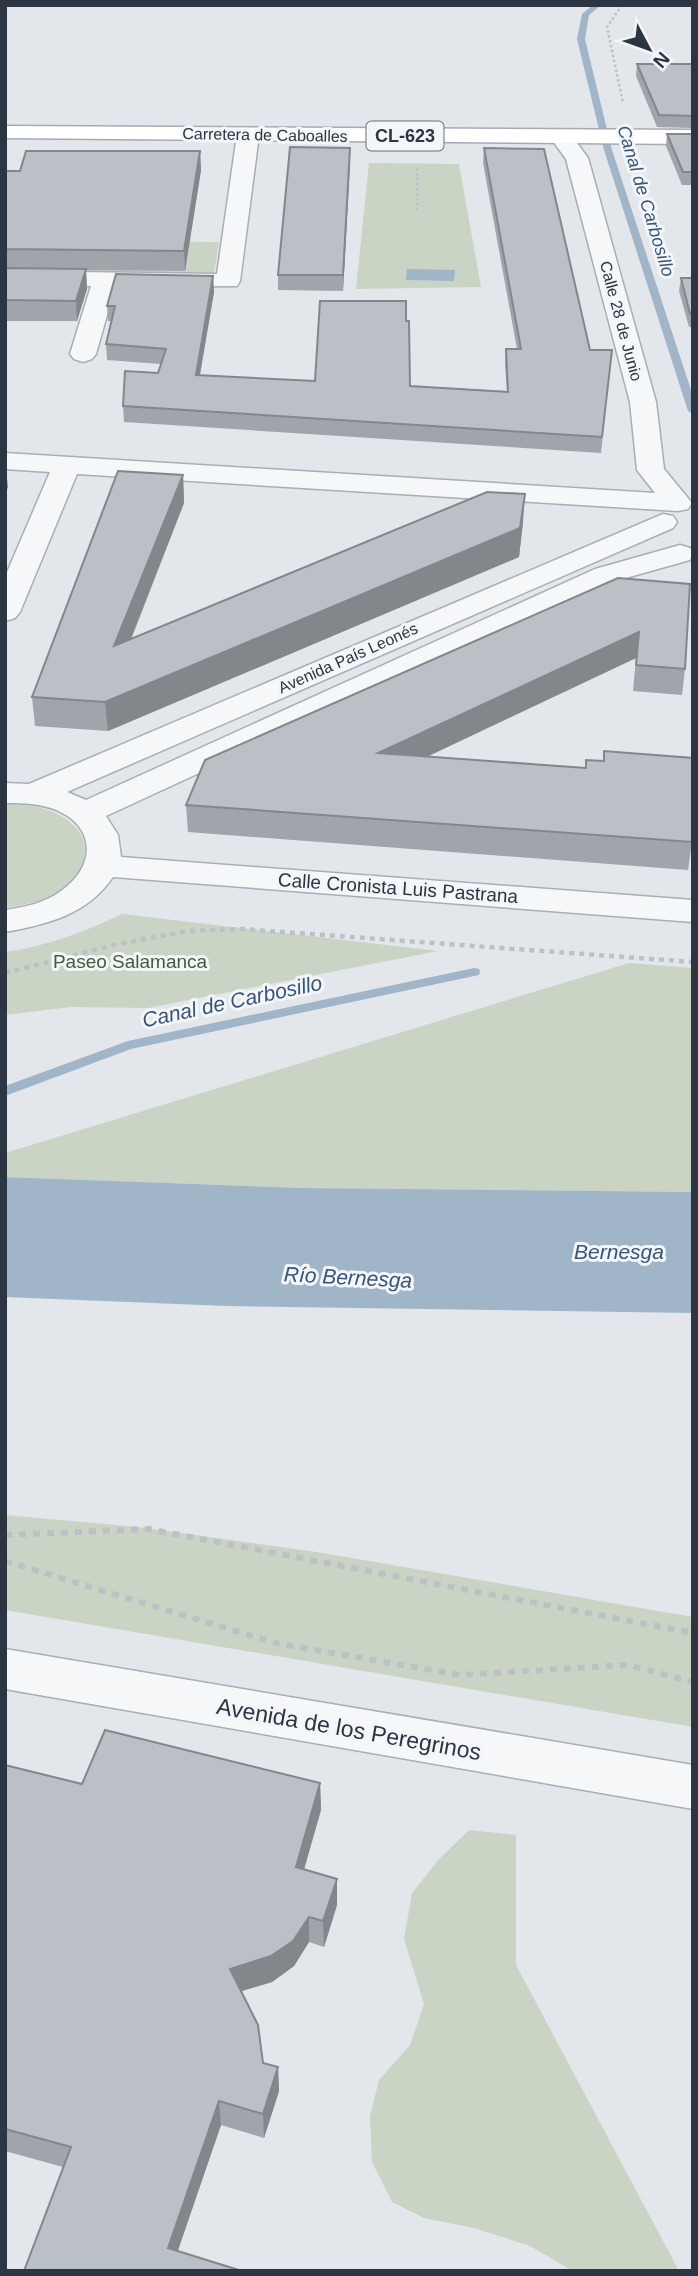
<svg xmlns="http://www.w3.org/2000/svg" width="698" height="2276" font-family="Arial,sans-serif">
<rect width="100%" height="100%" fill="#e3e7eb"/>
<g fill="#c9d4c5">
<polygon points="369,163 459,164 481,287 356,289"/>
<polygon points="16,240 219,242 214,273 7,270"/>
<path d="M5 805C21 805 38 805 53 812 95 830 97 870 57 893 41 902 23 905 5 908Z"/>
<path d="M122 914 438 951 148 1008 71 1007 5 1015V952C48 946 84 932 122 914Z"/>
<polygon points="629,963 693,968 693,1192 303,1188 5,1177 5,1153"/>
<polygon points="5,1515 138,1527 317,1552 693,1617 693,1727 5,1610"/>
<polygon points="469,1830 516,1835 516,1965 679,2271 573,2271 530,2246 474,2228 424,2218 392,2202 372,2162 370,2116 379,2080 410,2045 424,2004 404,1939 412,1893 439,1859"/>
</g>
<g fill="#a1b5c8">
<polygon points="407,269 455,270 454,281 406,280"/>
<polygon points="5,1177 303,1188 693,1192 693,1313 226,1306 5,1297"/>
</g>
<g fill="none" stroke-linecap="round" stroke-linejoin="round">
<g fill="#a1b5c8" fill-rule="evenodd">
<polygon points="593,5 601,5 589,15 585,39 612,150 693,396 693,414 688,411 604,150 577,39 582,14"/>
<polygon points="474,968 479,969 480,972 479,975 131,1049 5,1096 5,1086 128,1041"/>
</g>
<defs>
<g id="minor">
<polygon points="248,129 256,130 259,135 240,281 237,286 115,287 96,354 92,359 83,362 74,359 70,354 91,286 5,285 5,271 217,274 237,135 240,130"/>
<polygon points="561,130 569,132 588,158 656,402 664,469 692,503 688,509 678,511 77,474 20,612 15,618 5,621 5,577 50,472 5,469 5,453 655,493 637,470 630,402 566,159 550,137 553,132"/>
<path d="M663 514 673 516 677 522 673 528 67 792 86 800 595 569 680 545 690 548 693 552 690 560 615 581 106 816 118 835 121 857 693 900V922L113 877C87 915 48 924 5 932V910C25 907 45 903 61 891 102 862 93 817 43 806 31 803 18 803 5 803V783L29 784Z"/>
<polygon points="5,1649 693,1765 693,1809 5,1689"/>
</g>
<polygon id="primary" points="5,126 693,130 693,144 5,138"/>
</defs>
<use href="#minor" stroke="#a8aeb5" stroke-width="3"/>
<use href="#primary" stroke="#a3abb6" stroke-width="3"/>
<g stroke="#bdc1c6" stroke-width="2.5" stroke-dasharray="2.5 2.5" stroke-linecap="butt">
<polyline points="622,5 607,27 623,103"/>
<polyline points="417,168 417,212"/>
</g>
<polyline stroke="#bdc1c6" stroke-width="4.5" stroke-dasharray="5 5" stroke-linecap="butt" points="5,973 118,944 188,931 242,929 693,962"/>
<g stroke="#bdc1c6" stroke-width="6" stroke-dasharray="7 7" stroke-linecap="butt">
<polyline points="5,1535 148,1529 693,1633"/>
<polyline points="5,1561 275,1643 460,1675 627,1665 693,1682"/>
</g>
<use href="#minor" fill="#f6f7f9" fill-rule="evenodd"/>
<use href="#primary" fill="#fff" fill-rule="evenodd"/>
</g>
<g fill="#a1a5ab">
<polygon points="637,64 693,64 693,128 657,127 636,76"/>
<polygon points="667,134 693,134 693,185 682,185 666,146"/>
<polygon points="484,148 590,350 612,350 601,453 124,422 123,406 158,373 161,364 107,360 106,344 111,321 108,321 107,306 213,276 214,292 200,375 315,381 406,321 410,386 507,391 505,365 506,349 517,349 483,163"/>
<polygon points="200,151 201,170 185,271 86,270 87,289 77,321 5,321 5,171 20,171"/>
<polygon points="350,162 343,291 278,290 278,275"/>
<polygon points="681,278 693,278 693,327 689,327 679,291"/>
<polygon points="183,475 184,503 131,640 523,522 519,557 108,731 35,726 32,697"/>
<polygon points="618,578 685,669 682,695 633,691 636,658 427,756 692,842 688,870 188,832 186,805"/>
<polygon points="5,1765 82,1784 320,1783 321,1810 304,1870 337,1879 337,1905 324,1947 309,1942 294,1966 272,1982 241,1991 263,2063 278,2067 279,2091 264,2138 221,2125 177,2251 24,2271 63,2167 5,2151"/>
</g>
<g fill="#83868b">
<polygon points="350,148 350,162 343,291 343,275"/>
<polygon points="200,151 201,170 185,271 184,251"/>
<polygon points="86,269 87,289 77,321 76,301"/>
<polygon points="213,276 214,292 197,391 196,375"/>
<polygon points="5,461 8,487 5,495"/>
<polygon points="183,475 184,503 116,676 114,646"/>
<polygon points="525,494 523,522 519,557 108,731 105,702"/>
<polygon points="639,632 636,658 378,780 378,753"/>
<polygon points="320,1783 321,1810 297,1893 296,1867"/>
<polygon points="337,1879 337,1905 324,1947 323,1921"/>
<polygon points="309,1917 309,1942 294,1966 272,1982 232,1994 230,1969"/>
<polygon points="278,2067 279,2091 264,2138 263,2114"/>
<polygon points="219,2101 221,2125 171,2271 168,2248"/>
</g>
<g fill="#bbc0c7" stroke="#83868b" stroke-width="2">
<polygon points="637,64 693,64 693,116 659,115"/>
<polygon points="667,134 693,134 693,172 683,172"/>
<polygon points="290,147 350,148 343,275 278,275"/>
<polygon points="484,148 544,149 590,350 612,350 602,437 123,406 125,371 158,373 166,349 106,344 115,306 107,306 116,274 213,276 196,375 315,381 320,301 406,301 406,321 409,321 410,386 508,392 506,349 521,349"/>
<polygon points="26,151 200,151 184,251 5,249 5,171 20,171"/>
<polygon points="5,268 86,269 76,301 5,300"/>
<polygon points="681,278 693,278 693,314 690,314"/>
<polygon points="118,471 183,475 114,646 487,492 525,494 520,528 105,702 32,697"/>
<polygon points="618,578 690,584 685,669 636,665 639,632 378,753 586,768 586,760 604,761 604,751 693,758 692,842 186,805 205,760"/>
<polygon points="105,1730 320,1783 296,1867 337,1879 323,1921 309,1917 293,1941 271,1956 230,1969 258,2025 263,2063 278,2067 263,2114 219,2101 168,2248 242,2271 24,2271 71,2147 5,2129 5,1765 82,1784"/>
</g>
<g text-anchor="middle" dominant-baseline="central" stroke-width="6" stroke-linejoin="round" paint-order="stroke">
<g font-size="16" fill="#2c3542" stroke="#f3f5f8">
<text transform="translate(265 135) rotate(1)">Carretera de Caboalles</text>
<text transform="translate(621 321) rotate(75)">Calle 28 de Junio</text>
<text transform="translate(348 658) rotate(-24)">Avenida País Leonés</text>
</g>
<rect fill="#f3f5f8" stroke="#686f79" stroke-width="2" x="366.5" y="121.5" width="77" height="29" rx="5"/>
<g font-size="18" font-weight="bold" fill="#2c3542">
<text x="405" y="136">CL-623</text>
</g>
<g font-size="18" font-style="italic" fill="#385574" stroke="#f3f5f8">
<text transform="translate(646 201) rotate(73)">Canal de Carbosillo</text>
</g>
<g font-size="19" fill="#2c3542" stroke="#f3f5f8">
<text transform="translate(398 888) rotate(4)">Calle Cronista Luis Pastrana</text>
</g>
<g font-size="19" fill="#425d3a" stroke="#f3f5f8">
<text x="130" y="961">Paseo Salamanca</text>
</g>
<g font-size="21" font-style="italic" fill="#385574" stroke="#f3f5f8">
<text transform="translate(232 1001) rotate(-12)">Canal de Carbosillo</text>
<text x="619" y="1251">Bernesga</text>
<text transform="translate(348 1277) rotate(3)">Río Bernesga</text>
</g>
<g font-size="23" fill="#2c3542" stroke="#f3f5f8">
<text transform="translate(349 1729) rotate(10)">Avenida de los Peregrinos</text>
</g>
</g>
<rect width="698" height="2276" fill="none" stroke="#2c3542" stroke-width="14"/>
<g transform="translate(649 49) rotate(131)" stroke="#f3f5f8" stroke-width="5" paint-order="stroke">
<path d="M0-5L12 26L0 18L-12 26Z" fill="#2c3542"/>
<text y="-10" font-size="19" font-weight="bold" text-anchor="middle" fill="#2c3542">N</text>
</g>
</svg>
